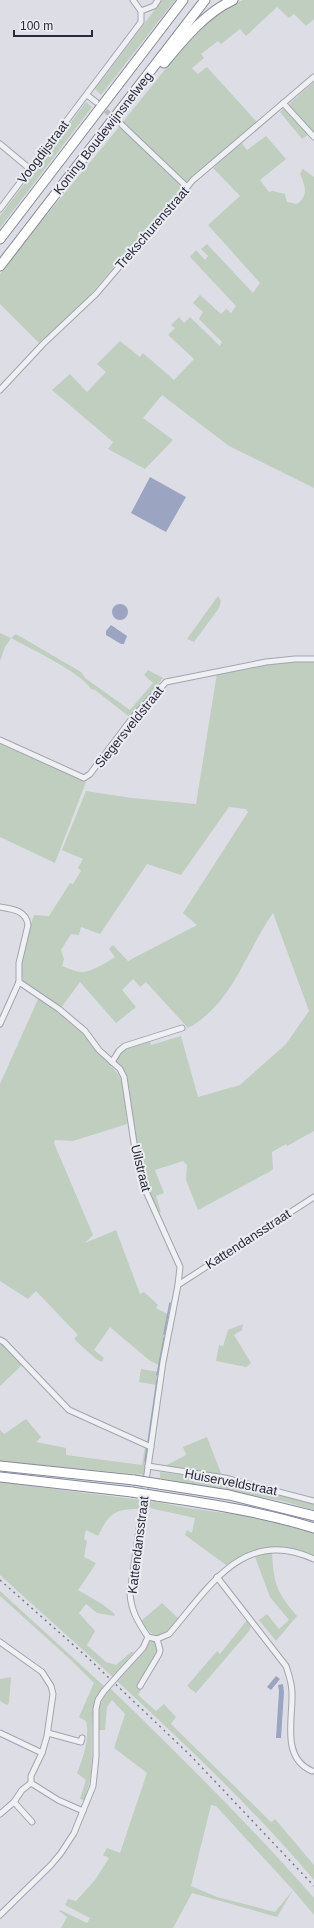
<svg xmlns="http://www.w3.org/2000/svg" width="314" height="1928" font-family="Helvetica,sans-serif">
<rect width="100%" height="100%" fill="#dddee5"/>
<g fill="#bfcebf" fill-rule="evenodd">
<polygon points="162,0 175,0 101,95 95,89"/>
<polygon points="243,0 314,0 314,19 306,26 294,14 289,18 277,7 246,36 240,29 221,44 218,41 201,54 204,58 192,68 198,74 207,67 257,122 187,182 184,182 122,123 196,31 226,7"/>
<polygon points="314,82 314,135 311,133 302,139 280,112"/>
<polygon points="86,102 92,107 0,228 0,216"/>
<polygon points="120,126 180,183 180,190 83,303 39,343 0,304 0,274 40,223"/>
<path d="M266 136 286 159 260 180 269 192 273 191 285 194 287 202 297 204C309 196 305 185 300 174L302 170 303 169 314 177V488L229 446 162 395 143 418 173 440 145 469 108 449 113 442 52 390 70 374 87 392 106 372 97 364 120 341 140 357 143 353 174 380 194 359 168 335 175 328 171 325 179 317 184 323 190 317 220 346 222 342 199 319 203 312 193 303 200 295 221 314 226 309 231 313 236 306 190 257 196 250 205 260 208 256 201 249 207 244 253 293 260 283 208 225 240 196 213 168 241 142 247 150Z"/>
<polygon points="218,596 221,601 219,608 194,642 187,639"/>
<path d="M0 633 11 638 16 634 81 672 85 678 130 710 153 683 144 675 148 670 163 678 131 718 95 690 91 689C82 673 29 648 11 638L5 647 0 661Z"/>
<path d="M292 661H314V1131L287 1146 286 1144 272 1152 273 1169 269 1172 198 1210 186 1180 187 1165 183 1161 155 1170 164 1193 156 1196 161 1212 157 1213 141 1172 127 1079 116 1061V1058C125 1047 137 1045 150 1041L151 1045 181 1036 198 1097 240 1085 286 1044 309 1011 273 913C246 951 233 1004 188 1028L146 982 140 987 133 979 122 990 136 1007 116 1023 80 982 61 1008 23 981C18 960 27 935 34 915L49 916 70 883 73 884 81 871 78 868 83 859 62 850 86 791 132 798 196 804 217 673ZM229 807 246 809 248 812 183 913 197 925 128 961 113 945 109 949 115 957C108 962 88 974 80 972 74 971 68 968 62 966L64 959 61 950 71 934 79 935 81 927 100 934 147 864 181 875Z"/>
<polygon points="0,741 86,782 55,863 0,837"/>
<polygon points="39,997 81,1032 118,1074 123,1084 127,1124 73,1141 55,1140 54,1143 93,1235 85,1243 116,1230 140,1294 144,1292 158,1305 156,1308 169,1315 160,1366 149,1360 110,1327 94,1350 104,1358 102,1362 96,1359 74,1339 78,1335 36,1291 28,1299 0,1281 0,1084"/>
<polygon points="243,1324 242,1330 234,1335 251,1363 246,1367 216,1361 219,1345 223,1346 228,1330"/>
<polygon points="0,1341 23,1364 0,1386"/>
<polygon points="141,1369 159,1372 157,1385 139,1382"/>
<polygon points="26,1419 41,1437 36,1442 66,1448 66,1455 142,1465 145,1447 148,1448 145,1475 0,1461 0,1430 4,1434"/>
<polygon points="207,1437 222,1476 166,1469 165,1466 186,1455 183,1447"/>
<path d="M160 1472C212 1479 264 1486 314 1503V1510L282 1501 160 1478Z"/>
<path d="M0 1482 141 1500 138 1509C114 1509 109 1514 98 1536L86 1530 84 1539 87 1541 84 1557 96 1563C90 1573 84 1581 78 1590L102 1604 115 1614 114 1616 97 1613 86 1604 79 1613 95 1631 87 1645 106 1662 116 1665 131 1652H134L113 1677 0 1575Z"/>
<path d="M146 1500 188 1508 269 1519 314 1531V1556C281 1541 255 1545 226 1565L185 1535 187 1530 192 1533 195 1518 145 1507Z"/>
<path d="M272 1552C274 1585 276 1591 297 1616L276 1641 259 1620 267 1614 279 1629 289 1620 270 1597 255 1557Z"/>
<path d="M0 1591 105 1687C86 1705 94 1748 91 1773 90 1782 87 1791 84 1800L80 1799 86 1780 77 1773C83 1759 90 1737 86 1721L79 1717 94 1683 71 1660 0 1596Z"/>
<path d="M162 1603 179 1619C164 1637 157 1645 141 1621Z"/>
<polygon points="247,1620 251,1627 249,1631 196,1693 187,1686 217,1651 220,1654"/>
<path d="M151 1640 156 1641 158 1652 137 1686 141 1690 138 1695 156 1711 164 1704 176 1717 171 1724 271 1822 275 1819 314 1865V1880C254 1809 185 1744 117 1681L144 1651Z"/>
<polygon points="11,1677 9,1703 7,1705 0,1701 0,1679"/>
<path d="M110 1688C180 1756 250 1825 314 1898V1915L293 1890 277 1917 192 1893 173 1928H61L67 1917 59 1911 60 1910 87 1923 90 1918 65 1905 68 1899 76 1901 95 1880 109 1858 103 1855 107 1848 120 1853 147 1773 114 1748 125 1714 112 1700 107 1707 105 1730H99C99 1711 98 1703 110 1688ZM211 1805 216 1806 293 1890 275 1912 217 1897 191 1886Z"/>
</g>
<g fill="#9ba5c2">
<polygon points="150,477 186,497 166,532 131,513"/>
<circle cx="120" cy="612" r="8"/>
<polygon points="111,625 127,636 124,644 121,644 106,635 106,631"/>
<polygon points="276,1676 280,1679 271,1690 267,1687"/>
<polygon points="283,1684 284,1692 281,1738 276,1738 279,1691 278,1685"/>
</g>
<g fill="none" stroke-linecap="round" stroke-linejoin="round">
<g stroke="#9ba5c2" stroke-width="1.5">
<polyline points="164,1334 170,1303"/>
<polyline points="157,1375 164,1338"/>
<polyline points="148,1442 157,1380"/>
<polyline points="145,1461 147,1447"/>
</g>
<polyline stroke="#b9bac3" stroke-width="5" stroke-dasharray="5 2.5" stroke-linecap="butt" points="100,106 122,125"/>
<defs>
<g id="street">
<polyline points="141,11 154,6 158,0"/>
<polyline points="87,95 96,102"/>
<polyline points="283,103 314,137"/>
<polyline points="122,125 187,187"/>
<polyline points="0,144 30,169"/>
<polyline points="0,209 141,22 141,11 133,0"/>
<polyline points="0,390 43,344 96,294 193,180 314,77"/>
<polyline points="0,740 84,778 90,774 133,717 166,682 266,662 295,659 314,659"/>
<path d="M0 907C12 909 26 910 28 925L19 963V982"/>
<polyline points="19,982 59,1009 85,1031 99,1050 120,1069 124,1077 137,1163 144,1187 180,1267 178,1285"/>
<polyline points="0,1024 19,982"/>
<polyline points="112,1062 119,1051 125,1046 182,1028"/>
<polyline points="0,1340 4,1342 69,1410 151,1447"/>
<polyline points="148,1466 225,1478 314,1501"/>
<path d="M217 1577 286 1666C289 1675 292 1683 292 1693 293 1719 281 1758 312 1771"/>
<path d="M148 1637 157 1639 169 1634C209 1588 243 1526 314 1559"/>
<polyline points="0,1642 42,1672 51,1686 53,1694 47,1736 42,1753 31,1776 31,1783 58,1800 83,1811"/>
<path d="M120 1673 143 1648 148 1637C138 1622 131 1611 130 1593L163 1362 178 1285 314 1197"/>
<polyline points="140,1686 159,1654 160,1650 157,1639"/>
<polyline points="0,1733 42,1753"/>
<polyline points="48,1733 81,1742 82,1738"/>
<polyline points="14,1802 32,1822"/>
<polyline points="0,1814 14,1802 22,1790 31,1783"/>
<polyline points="0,1915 51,1865 61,1853 74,1833 93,1786 96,1757 96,1709 98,1700 104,1691"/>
</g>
<g id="highway">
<path d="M164 63C184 39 205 13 233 0"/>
<polyline points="0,239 183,0"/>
<polyline points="0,266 205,0"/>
<polyline points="0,1466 134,1480"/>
<polyline points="0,1477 132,1492"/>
<polyline points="159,1484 229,1495 314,1516"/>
<path d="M157 1496C210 1504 263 1512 314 1528"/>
</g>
</defs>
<use href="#street" stroke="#a3a4ae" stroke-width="7"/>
<use href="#highway" stroke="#86899a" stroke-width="11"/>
<use href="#street" stroke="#eff0f4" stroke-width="5"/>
<use href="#highway" stroke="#fff" stroke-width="9"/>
<polyline stroke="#787b8d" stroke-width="1.5" stroke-dasharray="2 4" stroke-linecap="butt" points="0,1580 87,1657 190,1755 314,1886"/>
<defs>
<polyline id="street-bridge" points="104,1691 120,1673"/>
<g id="highway-bridge">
<polyline points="134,1480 159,1484"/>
<polyline points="132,1492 157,1496"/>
</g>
</defs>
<use href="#street-bridge" stroke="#a3a4ae" stroke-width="7" stroke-linecap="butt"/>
<use href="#highway-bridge" stroke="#86899a" stroke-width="11" stroke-linecap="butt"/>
<use href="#street-bridge" stroke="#eff0f4" stroke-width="5"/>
<use href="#highway-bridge" stroke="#fff" stroke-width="9"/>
</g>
<g text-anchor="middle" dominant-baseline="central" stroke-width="4" stroke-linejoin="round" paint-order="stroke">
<g font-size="13" fill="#282a3a" stroke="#ecedf3">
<text transform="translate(103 133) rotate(-52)">Koning Boudewijnsnelweg</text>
<text transform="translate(43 152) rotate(-53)">Voogdijstraat</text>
<text transform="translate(152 228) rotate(-49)">Trekschurenstraat</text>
<text transform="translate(129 727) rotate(-51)">Siegersveldstraat</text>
<text transform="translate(141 1168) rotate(76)">Uilstraat</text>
<text transform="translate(248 1239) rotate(-33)">Kattendansstraat</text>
<text transform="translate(231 1482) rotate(11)">Huiserveldstraat</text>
<text transform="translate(138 1545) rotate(-83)">Kattendansstraat</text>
</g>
</g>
<path d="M14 30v6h78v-6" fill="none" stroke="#282a3a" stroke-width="2"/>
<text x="20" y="30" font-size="12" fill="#282a3a" stroke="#ecedf3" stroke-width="3" paint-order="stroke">100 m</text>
</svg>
